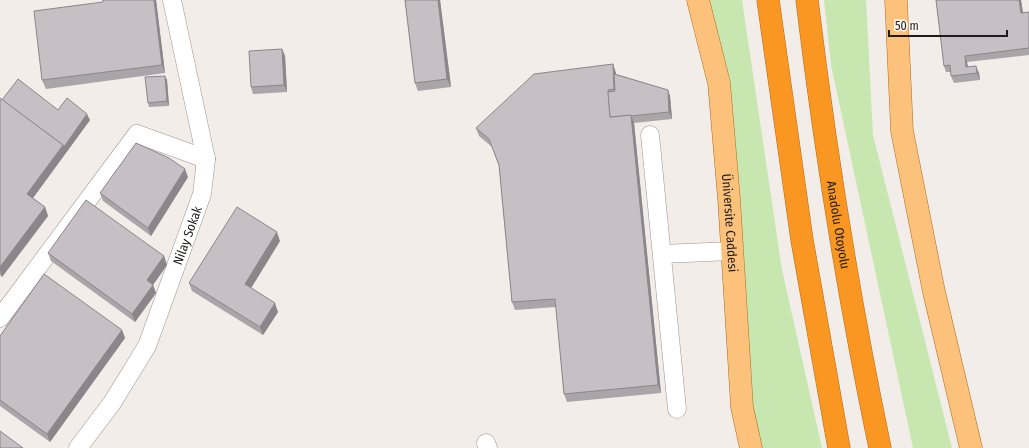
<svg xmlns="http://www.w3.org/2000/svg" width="1029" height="448" font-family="'Fira Sans Condensed',sans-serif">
<rect width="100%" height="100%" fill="#f2ede8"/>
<g fill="#c8e7b0">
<polygon points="709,0 742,0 782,270 822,448 760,448 752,420"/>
<polygon points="824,0 866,0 873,135 952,448 913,448 831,65"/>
</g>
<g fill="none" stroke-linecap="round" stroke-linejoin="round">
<defs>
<g id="minor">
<polyline points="650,135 677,409"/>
<polyline points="662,254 732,251"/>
<polyline points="0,318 137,134 206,159"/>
<polyline points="486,443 488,448"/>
<path id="s1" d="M78 448 112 403 147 346 202 194 206 159 172 0"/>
</g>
<g id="major">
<path id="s2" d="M698 0 719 83 729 199 742 407 751 448"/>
<polyline points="896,0 902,131 934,292 971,448"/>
</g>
<g id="highway">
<polyline points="768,0 802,240 839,448"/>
<path id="s3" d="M807 0C825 150 849 300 880 448"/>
</g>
</defs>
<use href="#minor" stroke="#9b9591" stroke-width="19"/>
<use href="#major" stroke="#ad6c20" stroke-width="23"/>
<use href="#highway" stroke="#ad6c20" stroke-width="23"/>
<use href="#minor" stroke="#fff" stroke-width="18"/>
<use href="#major" stroke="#fcc17b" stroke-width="22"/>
<use href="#highway" stroke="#fa9723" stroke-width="22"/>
</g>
<g fill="#aaa5a9">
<polygon points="103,0 156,0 165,73 46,89 42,80 103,2"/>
<polygon points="405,0 440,0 451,87 418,91 415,83"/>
<polygon points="936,0 1021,0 1023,13 1029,12 1029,55 967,62 968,67 979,73 980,80 954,83 951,76 951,72 946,72 944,66"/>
<polygon points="282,49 285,56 287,92 253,94 251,87"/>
<polygon points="613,64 616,74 668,90 670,96 672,119 634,123 661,393 567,402 564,394 556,307 515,310 512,302 499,166 492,147 479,136 476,128"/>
<polygon points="165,76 167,80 169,106 149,107 148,103"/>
<polygon points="0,98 2,100 58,110 90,120 33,198 45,207 48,216 2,277 0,275"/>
<polygon points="188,177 151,236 103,201 100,193"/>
<polygon points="280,241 251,288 278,312 263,335 192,291 189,283"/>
<polygon points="48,253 164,256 167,265 153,285 156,293 135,322 51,261"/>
<polygon points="122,330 125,338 50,442 0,406 0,336"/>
</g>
<g fill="#8b8689">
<polygon points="154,0 156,0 165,73 162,65"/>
<polygon points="438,0 440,0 451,87 447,79"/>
<polygon points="1019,0 1021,0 1024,20 1021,13"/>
<polygon points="282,49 285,56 287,92 284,85"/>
<polygon points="965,56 967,62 969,74 966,67"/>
<polygon points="613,64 616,73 617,98 614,89"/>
<polygon points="976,66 979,73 980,80 977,73"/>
<polygon points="165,76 167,80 169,106 167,101"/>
<polygon points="668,90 670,96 672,119 669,112"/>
<polygon points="87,114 90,120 30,202 27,194"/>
<polygon points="631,115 634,123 661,393 658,385"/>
<polygon points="185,169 188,177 151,236 148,228"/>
<polygon points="45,207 48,216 2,277 0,270 0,267"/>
<polygon points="277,232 280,241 248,293 245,284"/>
<polygon points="164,256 167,265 150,289 147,280"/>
<polygon points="153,285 156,293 135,322 132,314"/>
<polygon points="275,303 278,312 263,335 260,327"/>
<polygon points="122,330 125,338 50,442 47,434"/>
</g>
<g fill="#c6c0c4" stroke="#8b8689">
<polygon points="103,0 154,0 162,65 42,80 34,11 103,2"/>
<polygon points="405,0 438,0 447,79 415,83"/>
<polygon points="936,0 1019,0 1021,13 1029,12 1029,48 965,56 966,67 976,66 977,73 951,76 950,65 944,66"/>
<polygon points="282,49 284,85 251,87 249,51"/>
<polygon points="613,64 614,89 608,90 610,117 631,115 658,385 564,394 555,299 512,302 499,165 489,139 476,128 534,74"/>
<polygon points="614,74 668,90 669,112 631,116 631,115 610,117 608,92 615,91"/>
<polygon points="165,76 167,101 148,103 145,77"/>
<polygon points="18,79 58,110 67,98 87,114 64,147 63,145 2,100"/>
<polygon points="0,98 63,145 27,194 45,207 0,267"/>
<polygon points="136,143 169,158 185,169 148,228 100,193"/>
<polygon points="86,200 164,256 147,280 153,285 132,314 48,253"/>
<polygon points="237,207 277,232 245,284 275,303 260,327 189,283"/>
<polygon points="44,274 122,330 47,434 0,400 0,336"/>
<polygon points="0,431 23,448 0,448"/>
</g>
<g text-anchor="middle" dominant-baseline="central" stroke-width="3" stroke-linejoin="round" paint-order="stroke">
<g font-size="13" fill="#1e1c1b" stroke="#fffaf6">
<text stroke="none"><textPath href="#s2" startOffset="226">Üniversite Caddesi</textPath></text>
<text stroke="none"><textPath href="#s3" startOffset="227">Anadolu Otoyolu</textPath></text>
<text stroke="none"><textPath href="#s1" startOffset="241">Nilay Sokak</textPath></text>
</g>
</g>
<path d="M889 30v6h118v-6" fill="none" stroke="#1e1c1b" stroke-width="2"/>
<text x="895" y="30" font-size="12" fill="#1e1c1b" stroke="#fffaf6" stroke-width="3" paint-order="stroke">50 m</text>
</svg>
